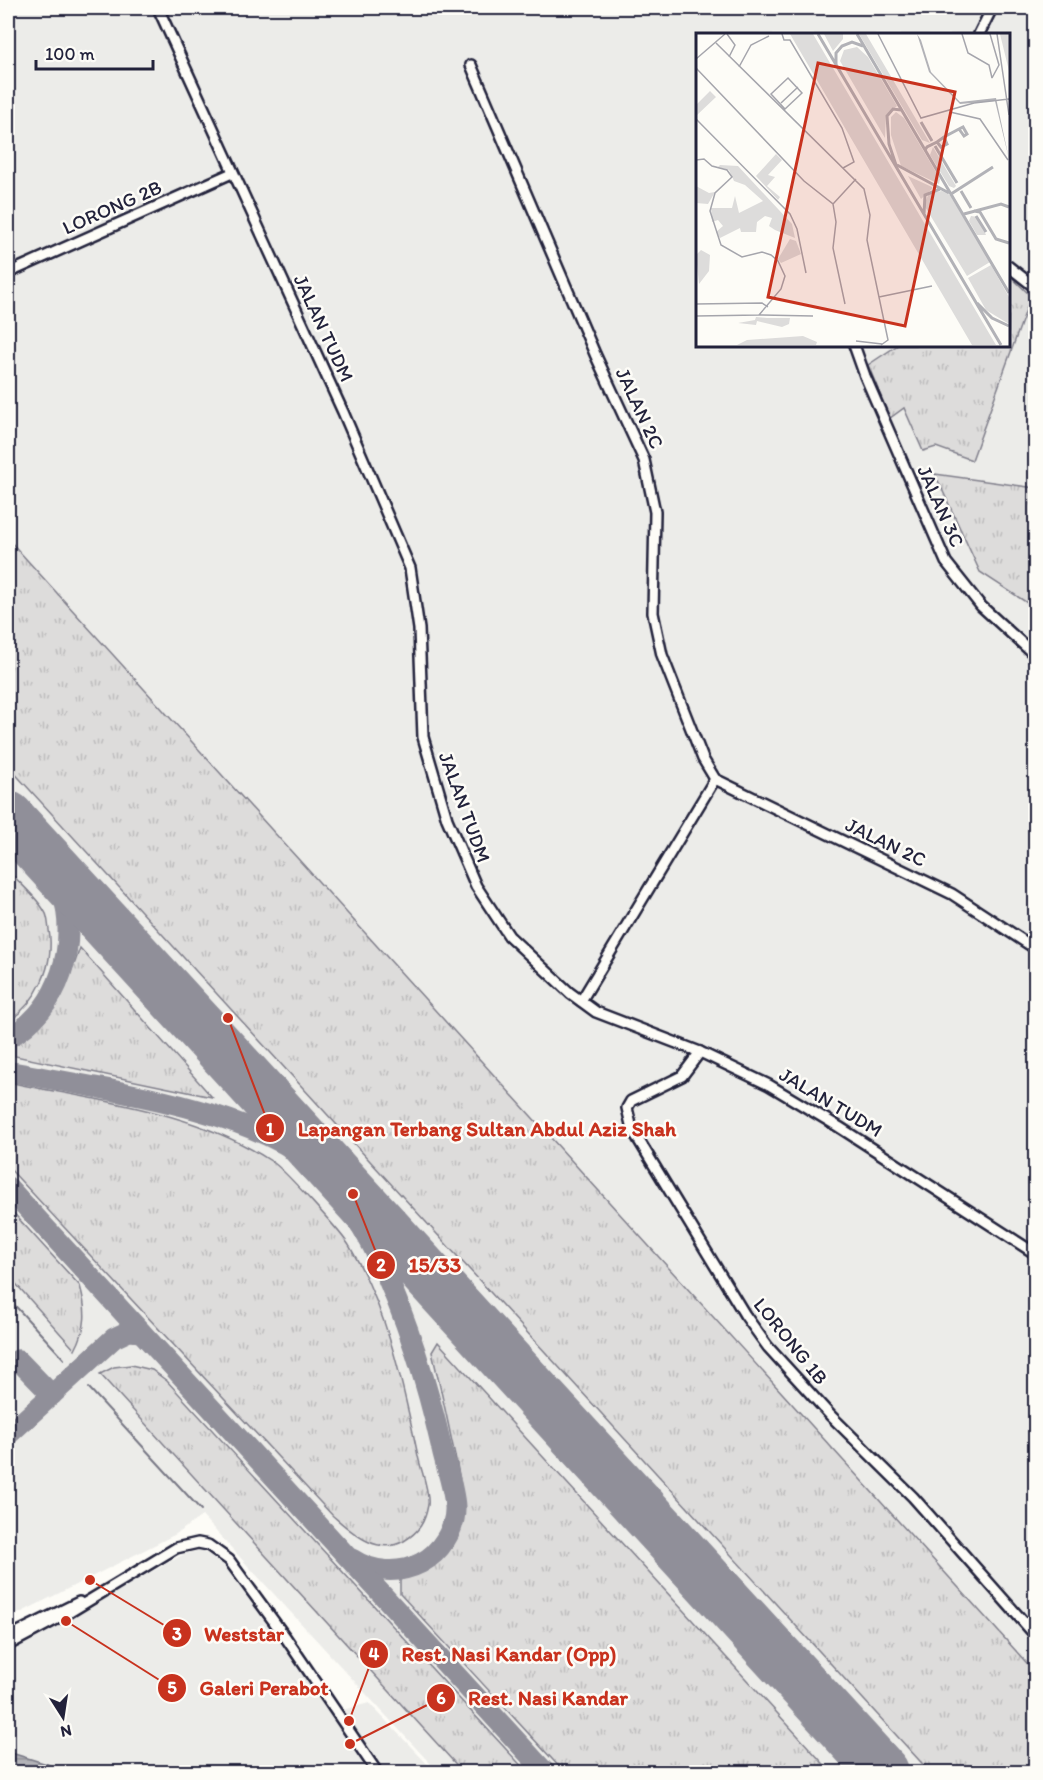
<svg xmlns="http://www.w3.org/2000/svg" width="1043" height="1780" font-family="Itim,sans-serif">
<defs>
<pattern id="grass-tufts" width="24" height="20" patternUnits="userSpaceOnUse" patternTransform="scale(1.5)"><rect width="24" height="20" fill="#dddcdb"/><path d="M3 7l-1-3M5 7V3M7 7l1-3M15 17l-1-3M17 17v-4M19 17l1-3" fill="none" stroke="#bdbcbd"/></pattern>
<pattern id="water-rules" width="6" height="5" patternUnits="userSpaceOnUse" patternTransform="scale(1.5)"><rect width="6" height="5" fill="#b2b2b7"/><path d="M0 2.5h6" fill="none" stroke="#909096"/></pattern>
</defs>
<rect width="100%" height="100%" fill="#fdfcf7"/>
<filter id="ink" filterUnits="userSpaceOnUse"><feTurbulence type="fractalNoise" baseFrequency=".0167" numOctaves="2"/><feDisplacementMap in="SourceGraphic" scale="12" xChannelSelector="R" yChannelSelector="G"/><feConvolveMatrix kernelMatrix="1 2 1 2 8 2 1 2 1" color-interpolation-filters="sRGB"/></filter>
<g filter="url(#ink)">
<g fill="#ecece9" fill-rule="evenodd">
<path d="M8 8H1035V1772H438L202 1516 176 1534 8 1619ZM698 34H1008V345H698Z"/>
<polygon points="200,1550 219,1560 286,1638 335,1712 369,1703 435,1772 382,1772 344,1723 377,1772 8,1772 8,1651 184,1554"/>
</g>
<g fill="url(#grass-tufts)" stroke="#807f8b" stroke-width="1.5">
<polygon points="1009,275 1031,296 972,460 936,447 923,451 904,408 890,418 868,365 898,345 1008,345"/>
<polygon points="935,474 1035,488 1035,608 980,572"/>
<polygon points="8,539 1035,1672 1035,1772 930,1772 8,766"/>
<path d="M8 870C19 883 37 897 45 912 48 916 48 924 49 930 55 966 37 1002 8 1022Z"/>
<path d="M80 948 212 1097 15 1056V1045C48 1017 67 989 80 948Z"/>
<path d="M8 1082C98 1101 195 1110 274 1163 285 1171 343 1234 350 1247 388 1311 403 1385 418 1456 421 1471 430 1491 428 1505 425 1522 419 1532 404 1541 377 1556 353 1533 333 1516L8 1167Z"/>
<path d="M8 1207 80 1286C87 1310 87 1328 75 1350L8 1275Z"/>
<path d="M438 1342 831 1772H564L400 1594V1580C477 1553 467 1507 452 1442 446 1412 439 1382 432 1352Z"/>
<polygon points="131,1365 152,1370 167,1381 527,1772 463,1772 100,1374 114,1367"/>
</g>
<polygon fill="url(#water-rules)" stroke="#787885" stroke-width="1.5" points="8,1752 47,1764 65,1772 25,1772 8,1767"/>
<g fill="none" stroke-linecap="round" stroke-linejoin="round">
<g stroke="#787885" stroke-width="2">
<polyline points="8,1298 64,1359"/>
<polyline points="89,1388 201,1510"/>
</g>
<g stroke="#908f99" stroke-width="21">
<path d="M8 1038C60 1010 80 943 61 888 55 872 44 859 34 845"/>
<path d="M8 1071C102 1090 235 1104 313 1162"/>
<path d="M301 1137C326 1173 353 1208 373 1247 405 1311 426 1379 442 1449 446 1467 454 1488 455 1507 456 1529 440 1553 421 1563 400 1574 373 1573 352 1559"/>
<polyline points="8,1187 545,1772"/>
<polyline points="8,1365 18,1360 52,1395"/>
<polyline points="8,1435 114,1338 129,1331 141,1332"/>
</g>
<polyline stroke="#908f99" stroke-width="52" points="8,817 883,1772"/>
<defs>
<g id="minor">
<polyline points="158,8 343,412 410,568 419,629 423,737 447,819 476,886 509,936 570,993 596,1012 700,1052 769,1085 839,1127 1036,1254"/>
<polyline points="979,34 992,8"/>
<polyline points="471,65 595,354 644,460 655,512 653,613 662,655 703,759 715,779 952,894 1036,949"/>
<polyline points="1008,266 1036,288"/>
<polyline points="8,273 232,173"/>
<polyline points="854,345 865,376 946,562 981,606 1036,656"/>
<polyline points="581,1001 715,779"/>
<polyline points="700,1052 682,1076 631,1101 627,1108 632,1129 745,1315 768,1347 831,1416 913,1497 1036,1636"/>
<polyline points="8,1637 79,1602"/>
<polyline points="8,1645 70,1612 176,1548 198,1543 208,1545 229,1560 286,1638 377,1772"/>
</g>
</defs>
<use href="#minor" stroke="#22223b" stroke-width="14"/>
<use href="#minor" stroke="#fdfcf7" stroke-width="9"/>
</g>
</g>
<g text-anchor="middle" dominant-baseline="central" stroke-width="5" stroke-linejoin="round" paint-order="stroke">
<g font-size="20" fill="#22223b" stroke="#fdfcf7">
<text transform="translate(112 207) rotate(-24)">LORONG 2B</text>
<text transform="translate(324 328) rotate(65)">JALAN TUDM</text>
<text transform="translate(640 408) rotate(65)">JALAN 2C</text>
<text transform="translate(941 506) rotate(66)">JALAN 3C</text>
<text transform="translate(465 807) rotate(70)">JALAN TUDM</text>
<text transform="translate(886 842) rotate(26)">JALAN 2C</text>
<text transform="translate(831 1102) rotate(31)">JALAN TUDM</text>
<text transform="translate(791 1341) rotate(51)">LORONG 1B</text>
</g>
</g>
<g transform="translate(696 33)">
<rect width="314" height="314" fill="#fdfcf7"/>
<path d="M94 1H117L300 312H276ZM128 1H147V6L137 18ZM163 1H170L234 110 226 107ZM161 14 172 24 201 73 190 82 189 105 144 28 148 17ZM14 58 20 64 0 83V72ZM200 79 208 85 244 146 243 151 205 133 195 102V84ZM237 114 260 153 258 155 253 153 234 122ZM80 121 86 127 72 142 79 144 71 153 84 164 82 167 60 143ZM24 132 42 133 96 191 99 205 79 197 73 193 76 185 69 183 61 189 60 199H45L44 195 24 205 20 199 27 193 22 187 16 189 15 175H36L39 163 43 180 67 168 49 152 38 148 33 137 22 134ZM212 143 236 154V156L225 166ZM0 153 13 160 19 159 12 171 0 170ZM246 158 254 162 294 229 271 243 228 172 233 160ZM275 183 282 184 290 202H281L273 188ZM94 206 100 208 105 221 85 230 82 226ZM5 217 14 222 13 238 3 251 0 222ZM295 232 313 264V291L290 277 272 245ZM60 284 71 285H94L93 291 86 294 61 288 60 292 42 290 59 287ZM107 303 121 309 120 312H41L51 307Z" fill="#dddcdb"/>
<path d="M304 1H313V42V38Z" fill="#dddcdb"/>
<path d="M221 1 225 7 235 39 264 69 300 65 313 126 299 68 264 71 233 39Z" fill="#b2b2b7"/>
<path fill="none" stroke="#b2b2b7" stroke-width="3" d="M122 1 305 312M161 1 313 260M140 32V20L146 13 156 9 167 13M225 89 236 108M241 109 245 114 251 111 248 104M239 113 261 150M229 117 231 114 241 109 248 104 263 96 267 94 271 101 268 103 263 96M201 132 253 160M201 135 193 111 191 83 197 76 205 77M265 158 275 175M255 161 297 134M278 178 284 179 300 206 313 210M228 181 229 162 244 156M268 181 305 171 313 174M280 183 290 199M281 270 296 285 313 293"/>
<path fill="none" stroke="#a5a5ac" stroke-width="1.5" d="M31 1 39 12 33 24M86 1 88 7H94L146 95 158 129 147 135M182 1 225 85 278 70 313 66M266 1 272 20 293 32 296 45M294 1 303 32 296 45M301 1 313 82M20 10 168 156 174 182 171 207 192 307 185 312M0 26 29 1M43 34 55 12 73 3M0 35 108 148 137 171 140 189 137 215 149 271M92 45 106 60 89 76 75 61ZM85 70 102 54M254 79 284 86 312 127M0 86 94 181 101 196 110 240M0 127 8 126 16 133 31 137 36 144 19 160 14 178 25 212 46 224 66 219 75 222 82 228 89 243 85 256 63 282 0 283M137 171 160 146M183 264 236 253M0 271 66 270 72 274M63 282 117 283M160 308 186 311"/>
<path fill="#c8321e" fill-opacity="0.15" stroke="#c8321e" stroke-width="3" d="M122 30 259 59 209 293 72 264Z"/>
<rect width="314" height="314" fill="none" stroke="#22223b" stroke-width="3"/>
</g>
<path fill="none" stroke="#c8321e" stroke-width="2" d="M228 1018L270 1128M353 1194L381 1265M90 1580L177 1633M349 1721L374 1654M66 1621L172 1688M350 1744L441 1698"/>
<g fill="#c8321e" stroke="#fdfcf7" stroke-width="2">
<circle cx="228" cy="1018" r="6"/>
<circle cx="353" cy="1194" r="6"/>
<circle cx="90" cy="1580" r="6"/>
<circle cx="349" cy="1721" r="6"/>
<circle cx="66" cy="1621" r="6"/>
<circle cx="350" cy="1744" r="6"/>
<circle cx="270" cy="1128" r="15"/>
<circle cx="381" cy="1265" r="15"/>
<circle cx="177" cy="1633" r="15"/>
<circle cx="374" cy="1654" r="15"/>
<circle cx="172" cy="1688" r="15"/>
<circle cx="441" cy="1698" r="15"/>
</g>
<g font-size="18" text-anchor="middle" font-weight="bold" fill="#fff">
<text x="270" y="1135">1</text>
<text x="381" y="1271">2</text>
<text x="177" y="1640">3</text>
<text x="374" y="1660">4</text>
<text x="172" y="1694">5</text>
<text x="441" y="1704">6</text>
</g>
<g font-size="21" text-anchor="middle" font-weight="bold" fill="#c8321e" stroke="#fdfcf7" stroke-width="5" stroke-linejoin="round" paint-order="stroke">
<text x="487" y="1136">Lapangan Terbang Sultan Abdul Aziz Shah</text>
<text x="435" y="1272">15/33</text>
<text x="244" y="1641">Weststar</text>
<text x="509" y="1661">Rest. Nasi Kandar (Opp)</text>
<text x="264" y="1695">Galeri Perabot</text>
<text x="548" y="1705">Rest. Nasi Kandar</text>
</g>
<rect width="1043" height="1780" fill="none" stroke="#fdfcf7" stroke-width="30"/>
<rect x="15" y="15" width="1013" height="1750" fill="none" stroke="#22223b" stroke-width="2" filter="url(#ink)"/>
<g transform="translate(63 1717) rotate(168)" stroke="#fdfcf7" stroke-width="4.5" paint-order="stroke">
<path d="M0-4.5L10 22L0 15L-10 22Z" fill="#22223b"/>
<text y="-9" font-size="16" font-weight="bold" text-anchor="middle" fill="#22223b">N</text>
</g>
<path d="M36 60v9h117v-9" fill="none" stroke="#22223b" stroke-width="3"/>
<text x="45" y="60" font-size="18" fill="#22223b" stroke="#fdfcf7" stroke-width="4.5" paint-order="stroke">100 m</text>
</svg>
